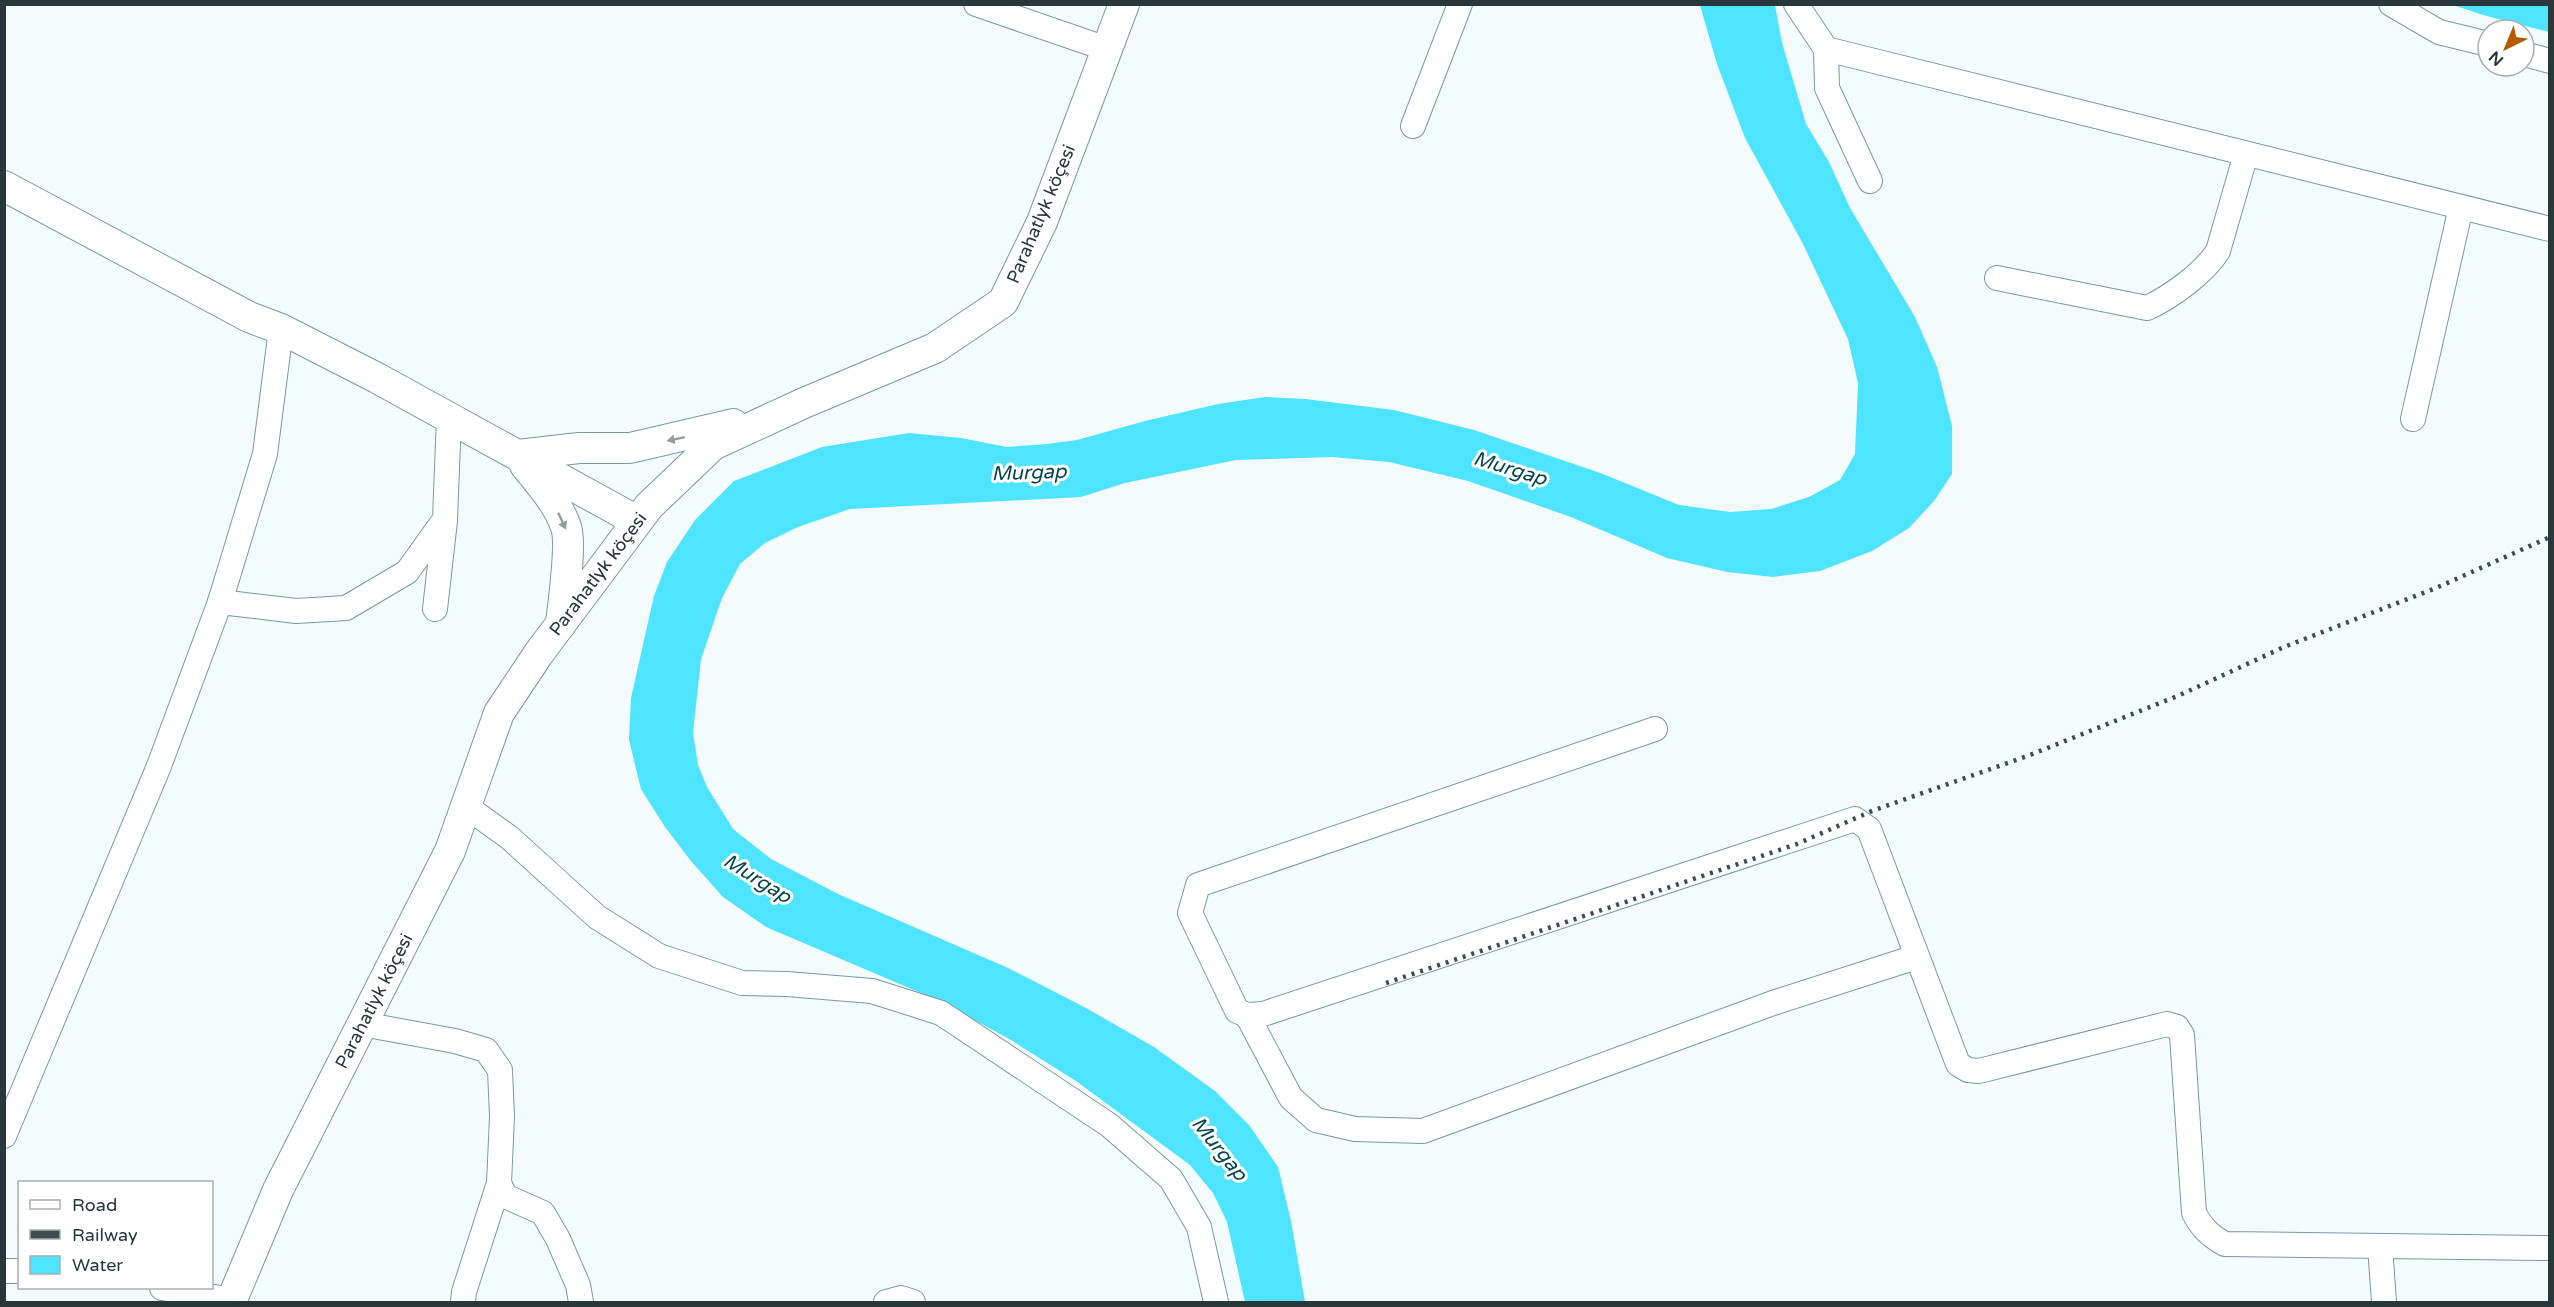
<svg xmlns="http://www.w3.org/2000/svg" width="2554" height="1307" font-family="'Varela Round',sans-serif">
<rect width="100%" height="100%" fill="#f3fbfc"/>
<g fill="#4ee4fd">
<polygon points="1700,5 1775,5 1782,43 1806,124 1829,162 1850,208 1915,317 1937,367 1952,426 1952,474 1934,501 1909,528 1872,551 1820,571 1773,577 1727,572 1667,558 1571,517 1468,481 1389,462 1332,457 1236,460 1125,483 1081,497 850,509 798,527 765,543 740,564 722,598 701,659 693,733 698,765 707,787 733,829 771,859 838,894 1008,968 1086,1008 1154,1047 1215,1091 1249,1125 1278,1167 1291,1221 1305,1302 1245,1302 1227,1222 1213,1193 1190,1165 1076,1081 1011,1040 942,1002 766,927 723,897 691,861 665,827 641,789 629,740 631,698 654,596 667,562 695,520 734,481 822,447 909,433 961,438 1007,447 1047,444 1077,440 1145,421 1218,404 1265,397 1305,399 1394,410 1474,430 1603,474 1679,505 1730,512 1771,509 1809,497 1840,480 1855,454 1858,383 1848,339 1802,242 1745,138 1717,64"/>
<polygon points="2453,5 2549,5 2549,32 2483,15"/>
</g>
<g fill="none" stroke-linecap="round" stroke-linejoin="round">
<defs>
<g id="minor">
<polyline points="976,4 1107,49"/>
<polyline points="1796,4 1826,49 1827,88 1870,181"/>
<polyline points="2391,4 2439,32 2488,44"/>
<polyline points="1826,49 2550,229"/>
<polyline points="2524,54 2550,61"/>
<polyline points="1413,126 1460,4"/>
<path d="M1997 278 2147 308C2171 297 2204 273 2218 251L2246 154"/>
<polyline points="2413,419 2461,207"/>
<polyline points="220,602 296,611 346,608 407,572 445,519 449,418"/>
<polyline points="435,609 445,521"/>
<path d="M1655 729 1198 885 1190 913 1237 1011 1247 1015 1263 1014 1855 819 1869 829 1958 1064 1968 1070 1979 1071 2167 1024 2177 1027 2182 1035 2194 1213C2202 1228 2210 1236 2225 1244L2550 1248"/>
<polyline points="467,807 510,838 597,917 659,956 742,983 787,984 872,991 941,1013 1109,1125 1171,1179 1199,1227 1216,1302"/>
<polyline points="1247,1015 1291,1098 1316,1120 1355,1129 1423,1131 1773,1003 1916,957"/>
<polyline points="362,1024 455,1041 486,1050 500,1070 502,1117 499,1183 505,1196 543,1213 558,1239 578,1285 581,1302"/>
<polyline points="4,1136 159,766 220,602 265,454 281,329"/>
<polyline points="2380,1246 2384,1302"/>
<polyline points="4,1271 20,1271"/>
<polyline points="162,1288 232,1300"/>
<polyline points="463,1302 464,1292 499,1183"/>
<polyline points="886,1302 901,1298 913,1302"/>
</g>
<g id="major">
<polyline points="4,186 249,317 281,329 377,378 637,521"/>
<polyline points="518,455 579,448 630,448 733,424"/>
<path d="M525 465C540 484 558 503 566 527 572 544 563 604 561 624"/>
<polyline points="231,1302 278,1190 450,851 499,713 539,653 649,506 713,445 804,403 935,348 1003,302 1042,222 1124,4"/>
</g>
</defs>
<use href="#minor" stroke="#779ba2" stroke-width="26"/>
<use href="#major" stroke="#779ba2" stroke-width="32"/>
<use href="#minor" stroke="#fff" stroke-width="24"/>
<use href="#major" stroke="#fff" stroke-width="30"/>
<polyline stroke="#3d4c4e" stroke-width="4.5" stroke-dasharray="3 6" stroke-linecap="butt" points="1386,983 1797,844 1872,811 2030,755 2180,695 2284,647 2436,588 2550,537"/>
</g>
<defs><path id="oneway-solid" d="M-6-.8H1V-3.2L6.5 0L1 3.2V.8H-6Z" transform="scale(1.5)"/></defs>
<g fill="#949b9c">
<use href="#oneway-solid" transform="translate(676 439) rotate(168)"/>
<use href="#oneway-solid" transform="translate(562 521) rotate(65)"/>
</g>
<g text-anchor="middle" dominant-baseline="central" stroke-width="6" stroke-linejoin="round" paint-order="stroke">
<g font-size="18" fill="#28373a" stroke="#fff">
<text transform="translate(1041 214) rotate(-67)">Parahatlyk köçesi</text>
<text transform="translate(598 574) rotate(-53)">Parahatlyk köçesi</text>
<text transform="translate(374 1001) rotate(-63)">Parahatlyk köçesi</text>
</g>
<g font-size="20" font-style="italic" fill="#00464f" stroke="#fff">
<text transform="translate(1510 469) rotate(17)">Murgap</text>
<text transform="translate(1029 473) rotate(-2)">Murgap</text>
<text transform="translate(757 879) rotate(32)">Murgap</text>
<text transform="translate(1219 1149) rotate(51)">Murgap</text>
</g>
</g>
<rect width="2554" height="1307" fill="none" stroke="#28373a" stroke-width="12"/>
<rect x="18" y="1181" width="195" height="108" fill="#ffffff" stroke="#a9afb0" stroke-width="1.5"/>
<rect x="30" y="1200" width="30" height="9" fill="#ffffff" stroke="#a9afb0" stroke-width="1.5"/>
<text x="72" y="1211" font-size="18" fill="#28373a">Road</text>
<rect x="30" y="1230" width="30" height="9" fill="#3d4c4e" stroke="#a9afb0" stroke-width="1.5"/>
<text x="72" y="1241" font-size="18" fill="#28373a">Railway</text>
<rect x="30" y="1256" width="30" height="18" fill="#4ee4fd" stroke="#a9afb0" stroke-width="1.5"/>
<text x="72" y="1271" font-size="18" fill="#28373a">Water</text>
<g transform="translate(2506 48) rotate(223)"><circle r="28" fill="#ffffff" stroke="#a9afb0" stroke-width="1.5"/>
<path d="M0-4.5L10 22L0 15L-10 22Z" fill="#b65a00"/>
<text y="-9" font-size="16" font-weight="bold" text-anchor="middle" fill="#28373a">N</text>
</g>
</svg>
